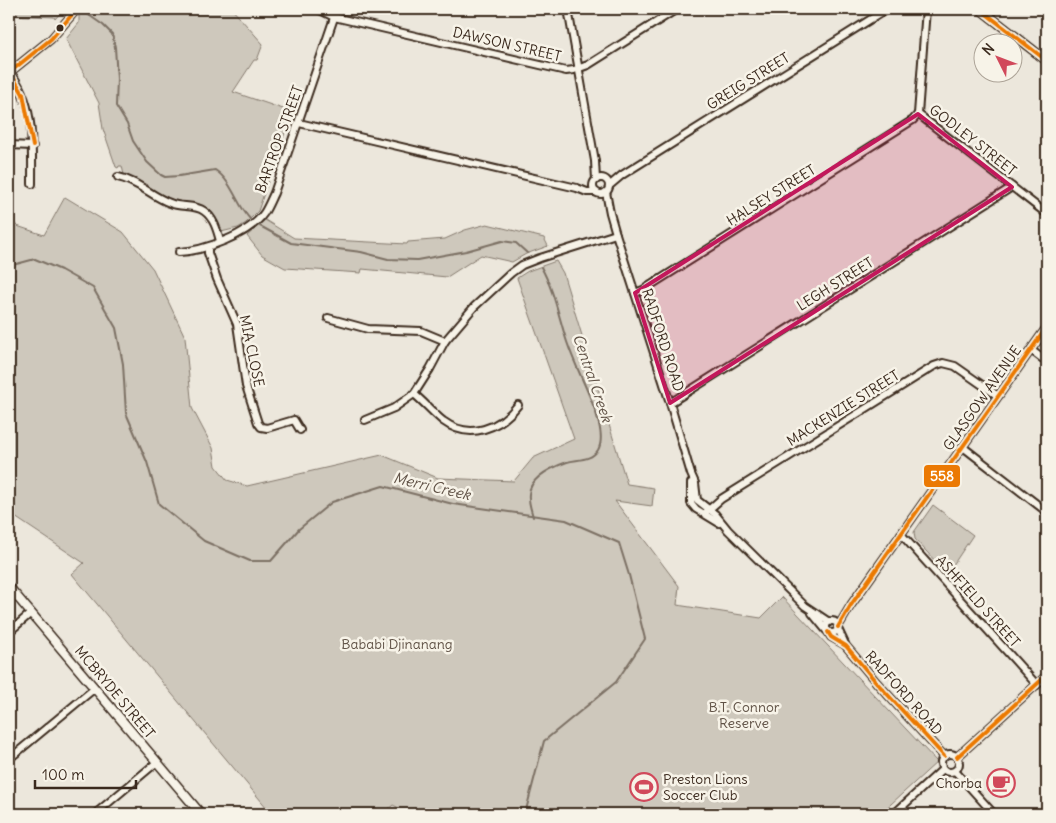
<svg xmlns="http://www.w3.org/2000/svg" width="1056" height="823" font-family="Delius,sans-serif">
<rect width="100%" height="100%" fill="#ece7dc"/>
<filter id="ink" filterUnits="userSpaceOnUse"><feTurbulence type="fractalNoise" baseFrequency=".02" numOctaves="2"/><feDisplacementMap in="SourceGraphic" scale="10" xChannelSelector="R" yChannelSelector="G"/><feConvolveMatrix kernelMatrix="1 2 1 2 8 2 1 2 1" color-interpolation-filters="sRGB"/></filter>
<g filter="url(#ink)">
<g fill="#cec8bc" stroke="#84796d">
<polygon points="9,9 64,9 55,19 54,17 9,15"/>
<polygon points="83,9 232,9 263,44 257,60 254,60 233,92 292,112 258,211 246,223 238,228 221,232 213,216 169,200 136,180 124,175 122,166 119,166 118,168 116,167 103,129 99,103 66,39 79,23 79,13"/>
<polygon points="65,197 123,232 153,269 185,337 192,408 213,448 216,466 227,480 247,486 382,455 438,478 514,481 533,458 574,439 517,278 528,271 556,261 563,273 627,484 654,488 652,506 615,501 679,586 677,605 761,618 782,597 937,762 880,814 400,814 397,807 393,805 382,814 272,814 72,574 84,563 9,513 9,217 17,226 44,235"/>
<polygon points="265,220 294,238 407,244 408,242 445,239 465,230 487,224 544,238 548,246 526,254 512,262 481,255 447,277 362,269 361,273 285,268 262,255 247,236"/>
<polygon points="933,505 973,535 947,574 915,539 914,532"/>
</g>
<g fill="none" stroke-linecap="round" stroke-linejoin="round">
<g stroke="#7c7064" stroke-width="2">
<path d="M83 11 103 25 112 34 115 47 117 79 116 106 127 124 133 141 147 162 161 175 165 177 179 176 215 170C232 181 237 205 250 219"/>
<polyline points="260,226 291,243 361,252 388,259 417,260 466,251 502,241 516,243 527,253"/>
<polyline points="9,266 35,259 61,270 93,288 116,328 123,364 126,413 147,462 159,504 204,541 250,561 271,561 299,529 332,502 383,486 453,504 566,520 619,543 629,575 645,639 616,682 544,741 525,814"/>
<path d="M533 517C531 509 528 502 529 494 530 477 553 467 567 462 578 459 591 461 598 450 604 440 599 423 596 413 588 389 575 366 567 342 559 318 554 290 541 267"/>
</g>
<defs>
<g id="minor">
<polyline points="318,9 334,17 566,71 574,70 588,65 677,9"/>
<polyline points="568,9 595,161 596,180"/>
<polyline points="926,9 918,114 1047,214"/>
<path d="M9 71C35 102 32 145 32 184"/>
<polyline points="10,72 51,39 77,9"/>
<polyline points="299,123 577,188 587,192 596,192"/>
<polyline points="9,145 33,146"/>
<path d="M118 177C138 181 151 196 170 203 181 208 194 204 204 211 214 218 217 230 220 241"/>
<circle cx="601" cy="186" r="8"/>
<polyline points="609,186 622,175 887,9"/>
<polyline points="606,192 610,213 616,234 670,403 691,474 695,483 697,500 715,514 728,530 805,606 829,622"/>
<polyline points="208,248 208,253 217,279 237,324 246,386 258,423 261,427 267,428 294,420 300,430"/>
<path d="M179 252C203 251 249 235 264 213 268 207 271 199 274 193L337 9"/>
<polyline points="635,293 643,290 913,120 918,114"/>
<polyline points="328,318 368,329 421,331 445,341"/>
<polyline points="1031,350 1047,362"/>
<path d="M414 394C424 402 433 413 443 421 470 441 500 428 518 405"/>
<polyline points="670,403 1012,187"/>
<polyline points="365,420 394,408 414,394 430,369 445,341 474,307 511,273 522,265 540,258 616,234"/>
<polyline points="963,447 1047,512"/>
<polyline points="691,483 691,503 696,509 719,523"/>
<polyline points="705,513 721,499 934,366 943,363 955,366 998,396"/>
<polyline points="901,534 1037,685"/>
<polyline points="812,613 826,630"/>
<circle cx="832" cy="627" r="6"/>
<polyline points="838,627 851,605 1047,327"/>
<polyline points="838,629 846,646 877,683 944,756"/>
<polyline points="9,632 31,613"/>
<polyline points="828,632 831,637 845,645"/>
<circle cx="950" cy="763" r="9"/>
<polyline points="957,757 1047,675"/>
<polyline points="9,759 95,688"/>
<polyline points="955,771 994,814"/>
<polyline points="95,814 157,762"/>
<polyline points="894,814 943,769"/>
</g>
<g id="tertiary">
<polyline points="980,9 1047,61"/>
<polyline points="9,587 201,814"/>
</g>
</defs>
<use href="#minor" stroke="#3b2a1e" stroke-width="10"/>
<use href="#tertiary" stroke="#3b2a1e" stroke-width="11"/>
<use href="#minor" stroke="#f7f3e8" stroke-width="6"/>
<use href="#tertiary" stroke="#f7f3e8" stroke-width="8"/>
<defs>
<g id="bus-1">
<polyline points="980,9 1047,61"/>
<polyline points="10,72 51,39 77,9"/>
<polyline points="10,72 23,94 33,146"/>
<polyline points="838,627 851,605 1047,327"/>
<polyline points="828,632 831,637 846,646 877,683 944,756"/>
<polyline points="957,757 1047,675"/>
</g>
</defs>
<use href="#bus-1" stroke="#f7f3e8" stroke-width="8"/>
<use href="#bus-1" stroke="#eb7903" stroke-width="4"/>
</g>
</g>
<path fill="#c2185b" fill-opacity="0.2" stroke="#c2185b" stroke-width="4" stroke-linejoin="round" d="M918 114 1012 187 670 403 635 293Z"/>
<defs>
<symbol id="cafe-ring" viewBox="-11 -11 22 22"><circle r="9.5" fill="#f7f3e8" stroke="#d1495b" stroke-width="1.5"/><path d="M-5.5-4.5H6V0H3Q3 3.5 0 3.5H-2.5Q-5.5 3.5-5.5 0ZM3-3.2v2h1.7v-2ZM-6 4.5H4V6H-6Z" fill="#d1495b"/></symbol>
<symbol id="stadium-ring" viewBox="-11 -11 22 22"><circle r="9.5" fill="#f7f3e8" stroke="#d1495b" stroke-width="1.5"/><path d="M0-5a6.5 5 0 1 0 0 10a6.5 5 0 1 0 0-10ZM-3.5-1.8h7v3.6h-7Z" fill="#d1495b"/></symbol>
</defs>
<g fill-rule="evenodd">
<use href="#cafe-ring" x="985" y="767" width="32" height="32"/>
<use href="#stadium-ring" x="628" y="771" width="32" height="32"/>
</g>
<circle fill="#3b2a1e" stroke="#f7f3e8" stroke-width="2" cx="60" cy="28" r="4.5"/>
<g text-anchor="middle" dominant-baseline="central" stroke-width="5" stroke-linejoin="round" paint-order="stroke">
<g font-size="14" fill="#3b2a1e" stroke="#f7f3e8">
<text transform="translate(507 44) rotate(13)">DAWSON STREET</text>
<text transform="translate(748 81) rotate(-32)">GREIG STREET</text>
<text transform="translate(279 139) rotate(-70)">BARTROP STREET</text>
<text transform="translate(973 140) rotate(38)">GODLEY STREET</text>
<text transform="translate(771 195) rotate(-32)">HALSEY STREET</text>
<text transform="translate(835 284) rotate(-32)">LEGH STREET</text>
<text transform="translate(663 340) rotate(72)">RADFORD ROAD</text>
<text transform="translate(252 351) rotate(78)">MIA CLOSE</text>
<text transform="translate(982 398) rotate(-55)">GLASGOW AVENUE</text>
<text transform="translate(843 408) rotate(-32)">MACKENZIE STREET</text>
<text transform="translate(978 601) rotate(48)">ASHFIELD STREET</text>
<text transform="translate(115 692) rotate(50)">MCBRYDE STREET</text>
<text transform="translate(904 693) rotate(48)">RADFORD ROAD</text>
</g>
<g font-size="14" fill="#605246" stroke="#f7f3e8">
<text x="397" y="644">Bababi Djinanang</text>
<text x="744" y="707">B.T. Connor<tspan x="744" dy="16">Reserve</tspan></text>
</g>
<g font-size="14" fill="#3b2a1e" stroke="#f7f3e8" text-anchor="start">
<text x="663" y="779">Preston Lions<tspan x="663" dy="16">Soccer Club</tspan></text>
<text x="982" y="783" text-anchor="end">Chorba</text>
</g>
<g font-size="15" font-style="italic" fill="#615347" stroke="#f7f3e8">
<text transform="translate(593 378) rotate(71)">Central Creek</text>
<text transform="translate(432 486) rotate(13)">Merri Creek</text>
</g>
</g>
<rect stroke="#f7f3e8" stroke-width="2" x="923" y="464" width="38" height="24" rx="5" fill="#eb7903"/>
<g font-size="14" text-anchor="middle" font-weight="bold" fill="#fff">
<text x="942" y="481">558</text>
</g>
<rect width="1056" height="823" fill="none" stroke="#f7f3e8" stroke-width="30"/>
<rect x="15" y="15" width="1026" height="793" fill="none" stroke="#3b2a1e" stroke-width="2" filter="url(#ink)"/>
<g transform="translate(998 58) rotate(312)"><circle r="24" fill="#f7f3e8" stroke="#aca397"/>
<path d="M0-4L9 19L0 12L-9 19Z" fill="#d1495b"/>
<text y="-8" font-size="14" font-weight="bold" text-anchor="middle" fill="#3b2a1e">N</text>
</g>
<path d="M35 780v8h101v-8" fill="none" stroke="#3b2a1e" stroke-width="2.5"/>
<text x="42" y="780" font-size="15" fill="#3b2a1e" stroke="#f7f3e8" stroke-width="4" paint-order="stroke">100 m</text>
</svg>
